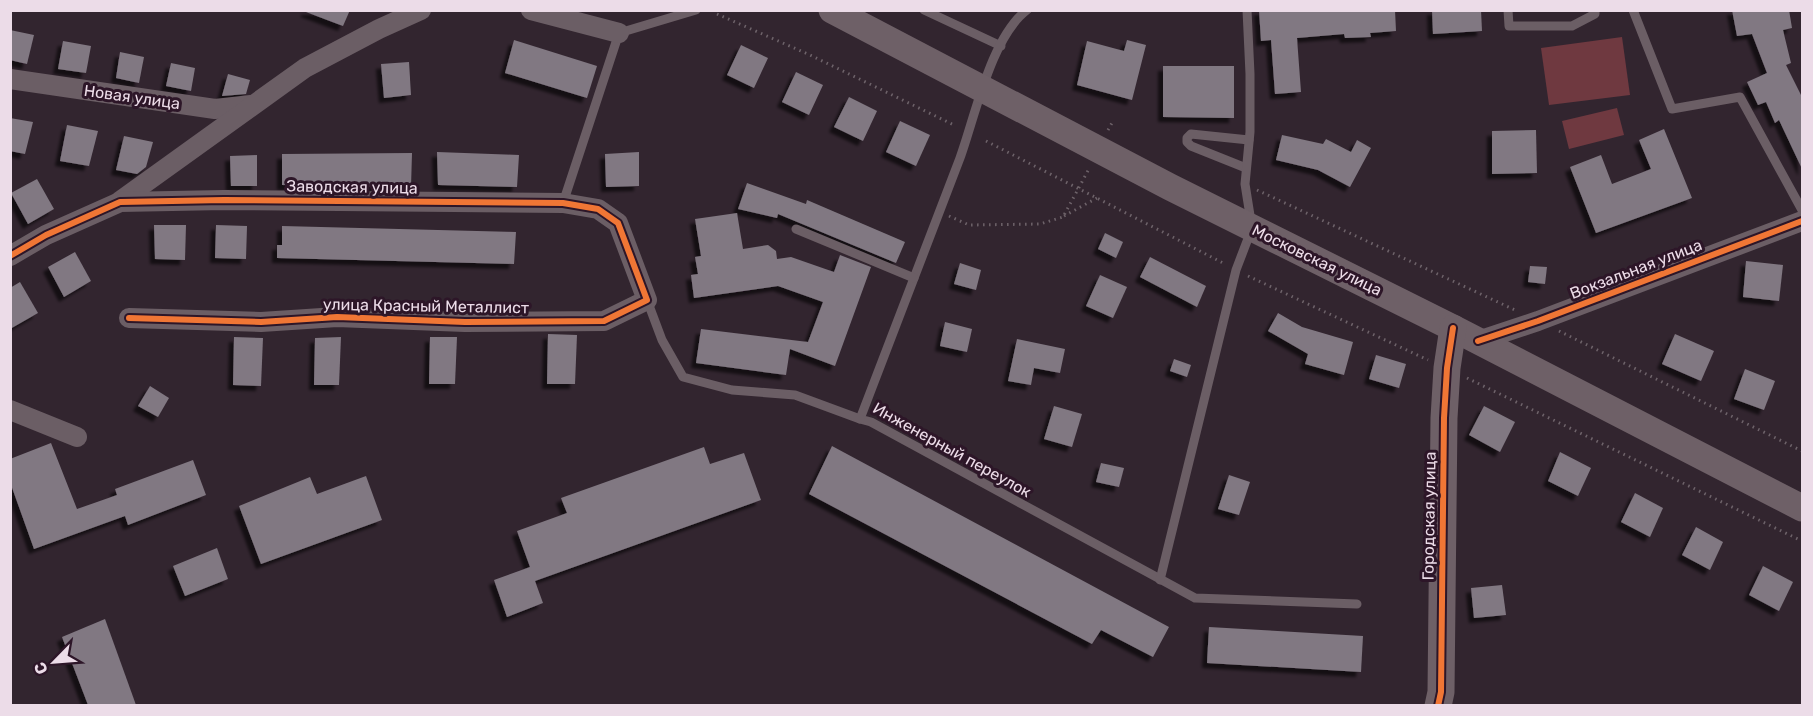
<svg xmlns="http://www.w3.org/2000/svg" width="1813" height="716" font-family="Rubik,sans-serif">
<defs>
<filter id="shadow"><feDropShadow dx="-5" dy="5" stdDeviation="1.5" flood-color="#0009"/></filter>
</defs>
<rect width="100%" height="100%" fill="#32252f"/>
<g fill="#6f3940">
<polygon points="1622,37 1630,95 1549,105 1541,48"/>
<polygon points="1617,108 1624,135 1569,149 1562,121"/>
</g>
<g fill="#817882" filter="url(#shadow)">
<polygon points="306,10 350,10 343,26 306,12"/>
<polygon points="1259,10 1395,10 1396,31 1370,33 1371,37 1345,38 1344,34 1297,38 1301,92 1275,94 1271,40 1261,41"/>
<polygon points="1432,10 1481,10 1482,31 1433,34"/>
<polygon points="1732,10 1789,10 1792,28 1783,30 1791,63 1786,65 1803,99 1803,171 1779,120 1775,123 1766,102 1758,105 1747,82 1767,73 1752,34 1737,36"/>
<polygon points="10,30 34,35 27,64 10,60"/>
<polygon points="514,40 597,66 587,98 505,73"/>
<polygon points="1127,40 1146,45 1132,100 1077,85 1087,41 1124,51"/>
<polygon points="63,41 91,46 86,73 58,69"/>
<polygon points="741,45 768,58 754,88 727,75"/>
<polygon points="120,52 144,57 139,83 116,78"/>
<polygon points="409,62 411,95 384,98 381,64"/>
<polygon points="171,63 195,68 191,91 166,86"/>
<polygon points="1163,66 1234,66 1234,118 1163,117"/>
<polygon points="796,72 823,85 809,115 782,102"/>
<polygon points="228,74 250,80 246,94 222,96"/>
<polygon points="849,97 877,111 863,141 834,127"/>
<polygon points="10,118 33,122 25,154 10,151"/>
<polygon points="900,121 930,135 916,166 886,152"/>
<polygon points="67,125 98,131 89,166 60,161"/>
<polygon points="1664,129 1692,198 1596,233 1570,167 1601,155 1612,184 1651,169 1639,140"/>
<polygon points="1536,130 1537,173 1492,174 1492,131"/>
<polygon points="1282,135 1323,144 1326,139 1351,152 1357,140 1371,148 1350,187 1318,170 1276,160"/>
<polygon points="124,136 153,142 146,167 137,174 116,170"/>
<polygon points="437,152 519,155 517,187 438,185"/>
<polygon points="639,152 639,186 606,187 605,154"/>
<polygon points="412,153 411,187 282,185 282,154"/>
<polygon points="257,155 257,186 231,186 230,156"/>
<polygon points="37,179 54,209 28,224 11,193"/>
<polygon points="747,183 806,204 807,200 905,242 896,263 778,214 777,218 738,209"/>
<polygon points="737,213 743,249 768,245 776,251 777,259 791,257 834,272 840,255 871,267 835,366 790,349 786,375 696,363 701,329 808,342 823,302 778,286 694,298 691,275 698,274 695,257 701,256 695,219"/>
<polygon points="154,225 186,225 185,260 155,259"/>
<polygon points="216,225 247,226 246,259 215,258"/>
<polygon points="282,226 516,232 514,264 277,258 277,245 282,245"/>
<polygon points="1105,233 1123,242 1116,258 1098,249"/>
<polygon points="75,252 91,281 64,297 48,267"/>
<polygon points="1150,257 1206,286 1197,307 1140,277"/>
<polygon points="1746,261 1783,265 1779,301 1743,297"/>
<polygon points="960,263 981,270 976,290 954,284"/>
<polygon points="1530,266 1547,267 1545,284 1528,282"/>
<polygon points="1100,275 1127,287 1113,318 1086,306"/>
<polygon points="20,282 38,313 10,329 10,288"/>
<polygon points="1278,313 1302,327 1353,342 1344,375 1305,364 1308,354 1268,331"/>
<polygon points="945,322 972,329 967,352 940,346"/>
<polygon points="548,334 577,335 575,384 547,384"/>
<polygon points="1675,334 1714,351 1701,381 1662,364"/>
<polygon points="234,337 263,338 261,386 233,385"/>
<polygon points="341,337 339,385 314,385 315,338"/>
<polygon points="430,337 457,337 455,384 429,384"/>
<polygon points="1017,339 1065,349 1060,373 1034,368 1031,385 1008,381"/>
<polygon points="1376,355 1406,364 1399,388 1369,379"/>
<polygon points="1174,359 1191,365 1187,377 1170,371"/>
<polygon points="1745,369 1775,381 1764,410 1734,399"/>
<polygon points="150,386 169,398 158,417 138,406"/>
<polygon points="1054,406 1082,414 1072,447 1044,439"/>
<polygon points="1484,406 1515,422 1500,452 1469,435"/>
<polygon points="51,443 77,509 117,495 115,489 193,460 206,495 128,525 125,516 34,549 10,482 10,459"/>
<polygon points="832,446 1169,627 1153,657 1101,630 1092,644 809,494"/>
<polygon points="704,447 710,464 744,453 761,500 535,581 543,603 507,617 494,580 530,567 517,531 567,513 561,498"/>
<polygon points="1560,452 1591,468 1578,496 1548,481"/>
<polygon points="1101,463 1124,468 1119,487 1096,482"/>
<polygon points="1229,475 1250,482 1239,515 1218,509"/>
<polygon points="366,476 382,520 261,564 239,506 310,477 317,494"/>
<polygon points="1635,493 1663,508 1650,537 1621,522"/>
<polygon points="1696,527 1723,542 1710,570 1682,555"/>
<polygon points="217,548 228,579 185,596 173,566"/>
<polygon points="1763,566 1793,582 1779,611 1749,595"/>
<polygon points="1502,585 1506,615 1474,618 1471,588"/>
<polygon points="105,619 136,705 88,705 62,637"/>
<polygon points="1209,627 1363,636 1361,672 1207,663"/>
</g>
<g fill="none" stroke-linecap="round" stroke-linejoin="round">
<g stroke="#6e636a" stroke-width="3" stroke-dasharray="1.5 4.5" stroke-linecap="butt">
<polyline points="717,14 810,55 956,126"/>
<polyline points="1108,130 1113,121"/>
<polyline points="986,141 1225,264"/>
<polyline points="1257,190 1515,310"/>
<polyline points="949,216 969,225 1040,224 1063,217 1090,167"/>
<polyline points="1064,216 1097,198"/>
<polyline points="1248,276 1428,360"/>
<polyline points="1559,331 1802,451"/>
<polyline points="1467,378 1802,541"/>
</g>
<g stroke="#6b5e65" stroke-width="9">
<polyline points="924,10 1001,46"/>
<path d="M1027 10C991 37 975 117 960 158 926 245 893 332 860 419L871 422 1195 598 1357 604"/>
<polyline points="1508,10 1509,26 1572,26 1595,14 1595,10"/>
<polyline points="1633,10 1672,109 1740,97 1802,210"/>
<polyline points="1246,168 1191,146 1187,142 1187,138 1191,134 1249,140"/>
<polyline points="563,203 619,33 696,10"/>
<polyline points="796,229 914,278"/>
<polyline points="647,300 662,340 683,377 732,390 795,395 860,419"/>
<polyline points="1160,580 1236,270 1252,228 1245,184 1250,132 1250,74 1247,10"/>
</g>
<g stroke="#6b5e65" stroke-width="20">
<polyline points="531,10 619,33"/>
<polyline points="10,79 215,109 251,105"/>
<polyline points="120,201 305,68 379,29 421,10"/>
<polyline points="10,256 46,235 120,202 224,200 563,203 598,209 618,223 647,300 604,321 465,322 337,317 261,322 129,318"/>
<polyline points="1478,341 1538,321 1802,221"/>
<polyline points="10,410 77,437"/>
</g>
<g stroke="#6e6067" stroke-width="27">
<polyline points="832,10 1170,187 1453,328 1802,508"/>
<polyline points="1438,706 1441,692 1444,418 1447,368 1453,328"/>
</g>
<defs>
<g id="cycleway">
<polyline points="10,256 46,235 120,202 224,200 563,203 598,209 618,223 647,300 604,321 465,322 337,317 261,322 129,318"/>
<polyline points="1478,341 1538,321 1802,221"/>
<polyline points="1438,706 1441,692 1444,418 1447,368 1453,328"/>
</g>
</defs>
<use href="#cycleway" stroke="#2d1628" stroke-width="10"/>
<use href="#cycleway" stroke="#f07635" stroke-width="6"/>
</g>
<g text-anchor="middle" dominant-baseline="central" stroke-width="6" stroke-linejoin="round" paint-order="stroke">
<g font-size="16" fill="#ecdce8" stroke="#2d1628">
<text transform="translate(132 97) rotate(8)">Новая улица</text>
<text transform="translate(352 187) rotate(1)">Заводская улица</text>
<text transform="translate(1317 260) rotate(26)">Московская улица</text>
<text transform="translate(1636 269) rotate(-21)">Вокзальная улица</text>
<text transform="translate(426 306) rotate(1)">улица Красный Металлист</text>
<text transform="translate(952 450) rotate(29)">Инженерный переулок</text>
<text transform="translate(1429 516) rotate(-89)">Городская улица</text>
</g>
</g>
<rect width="1813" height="716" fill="none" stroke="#ecdce8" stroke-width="24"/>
<g transform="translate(54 662) rotate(245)" stroke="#2d1628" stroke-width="4.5" paint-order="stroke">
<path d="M0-4.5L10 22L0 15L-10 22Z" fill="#ecdce8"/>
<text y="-9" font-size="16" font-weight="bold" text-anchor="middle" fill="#ecdce8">С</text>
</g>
</svg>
